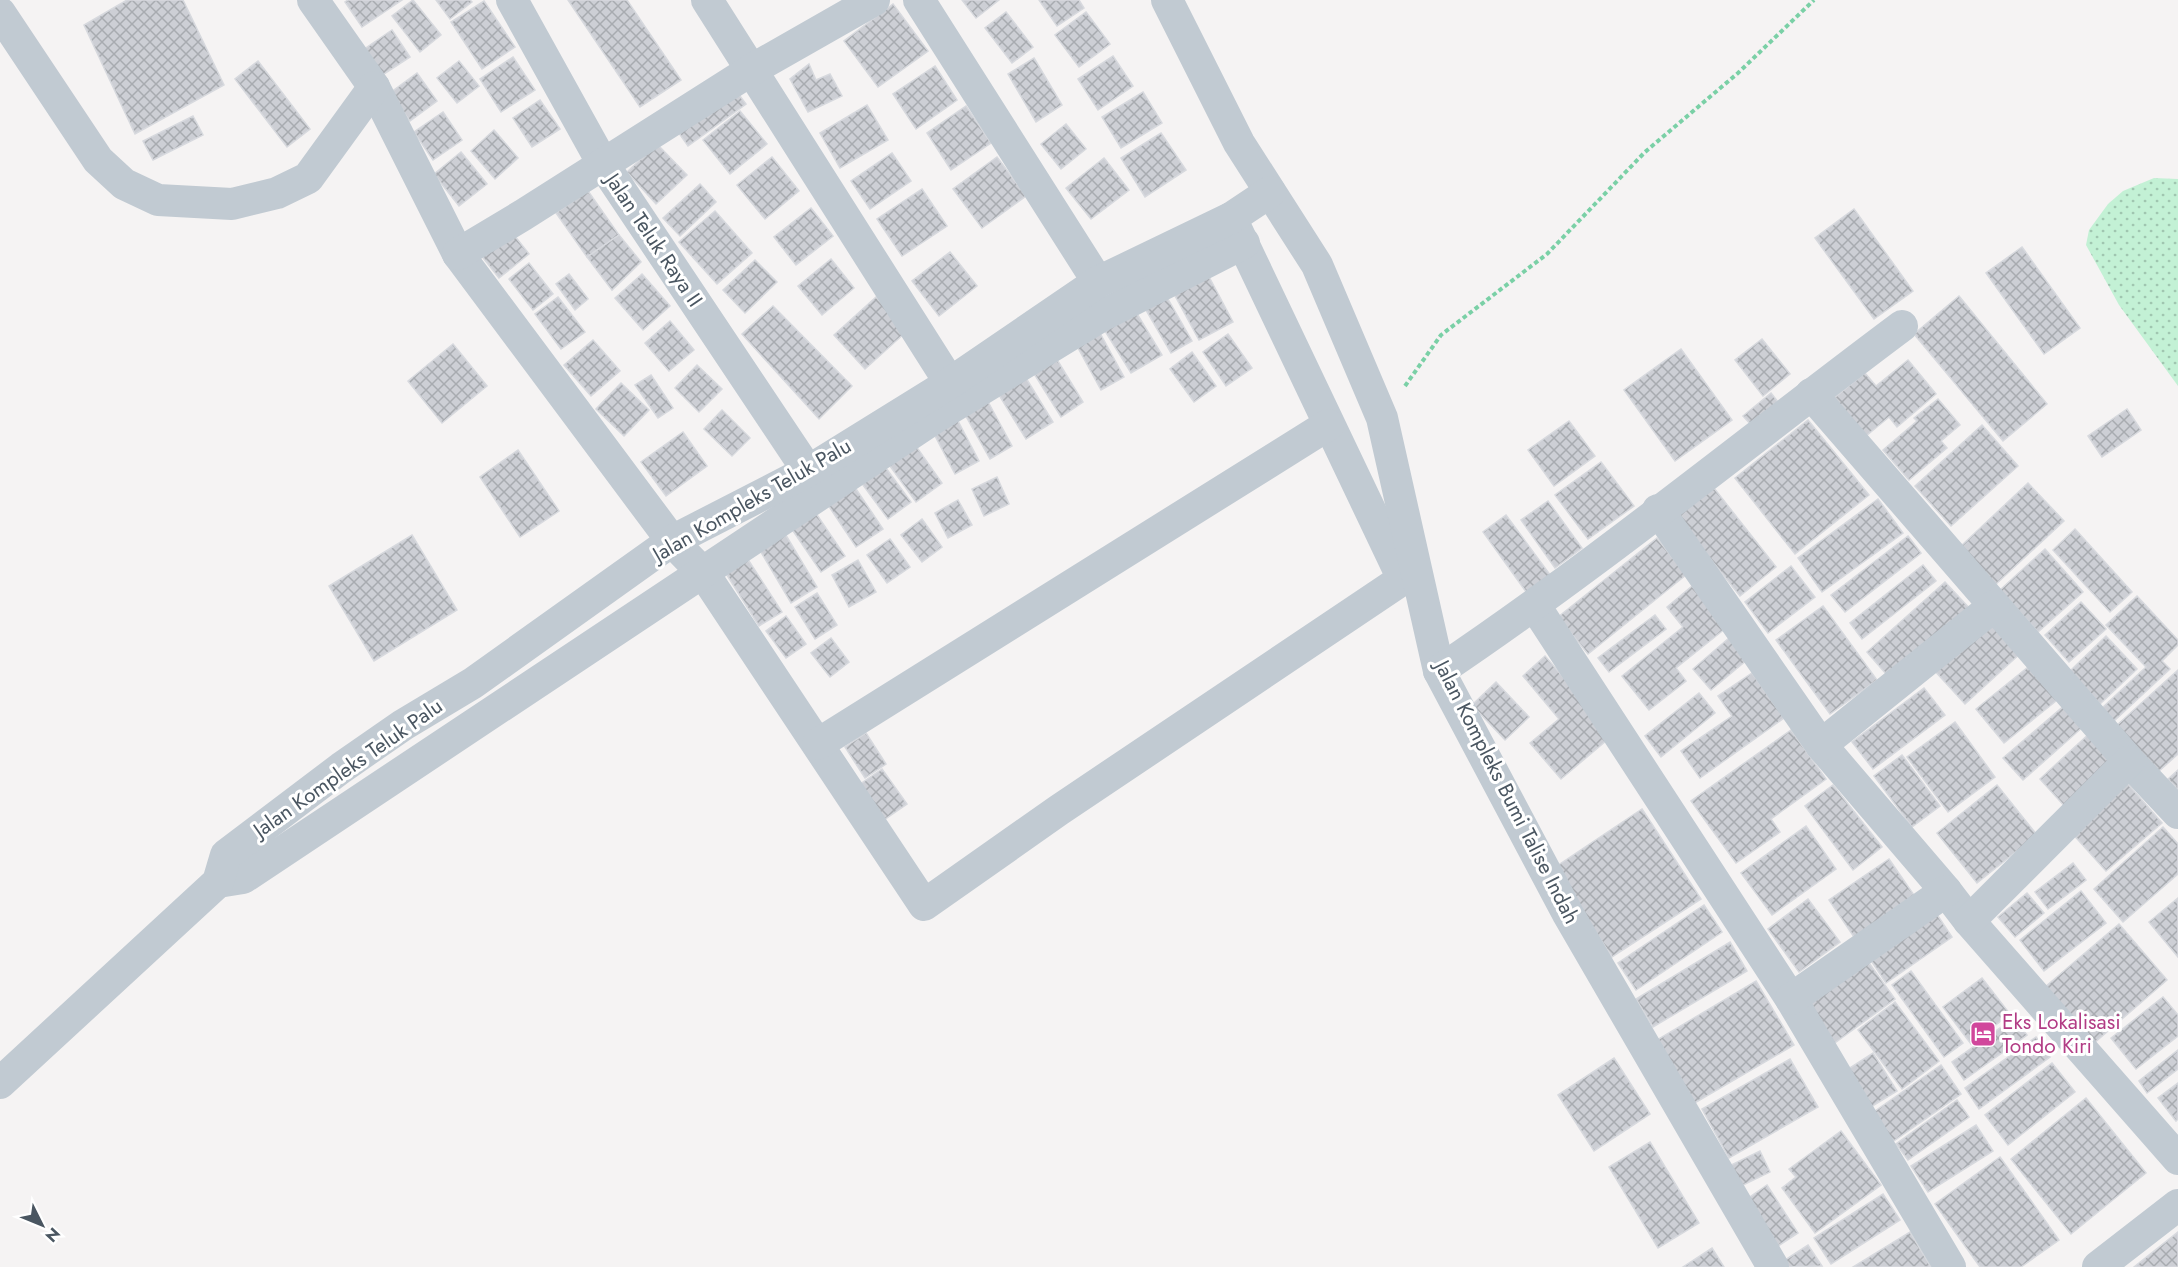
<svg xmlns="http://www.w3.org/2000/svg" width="2178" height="1267" font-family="Jost,sans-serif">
<defs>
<pattern id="grass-dots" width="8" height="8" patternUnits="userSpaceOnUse" patternTransform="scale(1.5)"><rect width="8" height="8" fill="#c3f1d5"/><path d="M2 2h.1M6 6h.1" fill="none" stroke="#a0c6b0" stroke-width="1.8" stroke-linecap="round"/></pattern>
<pattern id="building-cross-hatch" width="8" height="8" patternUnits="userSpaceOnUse" patternTransform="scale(1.5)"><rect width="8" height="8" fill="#cdcfd5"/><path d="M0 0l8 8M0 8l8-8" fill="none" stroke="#a8abb0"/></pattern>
</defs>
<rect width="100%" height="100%" fill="#f5f3f3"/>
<polygon fill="url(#grass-dots)" points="2154,178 2178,179 2178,386 2119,305 2086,245 2089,230 2108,204 2123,191"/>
<g fill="url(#building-cross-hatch)" stroke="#d7d9de" stroke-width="1.5">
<polygon points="127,0 183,0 224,85 135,134 84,25"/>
<polygon points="348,0 402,0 362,27 345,2"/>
<polygon points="413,0 441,35 420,52 392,16"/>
<polygon points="436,0 470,0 472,2 450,19"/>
<polygon points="568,0 627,0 681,80 640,107"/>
<polygon points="962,0 999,0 976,18"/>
<polygon points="1039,0 1079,0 1084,8 1057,26"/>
<polygon points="484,1 515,47 482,69 451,22"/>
<polygon points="893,4 928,51 878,87 844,41"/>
<polygon points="1006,12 1033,47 1012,63 985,28"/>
<polygon points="1086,12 1110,44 1079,67 1055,35"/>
<polygon points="392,30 410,57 381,76 363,50"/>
<polygon points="1113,56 1133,86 1098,110 1078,79"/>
<polygon points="513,57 535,90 501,112 480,79"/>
<polygon points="1034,58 1062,105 1036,122 1008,74"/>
<polygon points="258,61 310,129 287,147 235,79"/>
<polygon points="459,61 479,86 457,103 437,78"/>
<polygon points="809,64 816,80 830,74 842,96 808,112 790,79"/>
<polygon points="935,66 957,100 916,129 893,94"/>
<polygon points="417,73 437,101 410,121 390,93"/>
<polygon points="734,88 746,104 688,146 676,129"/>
<polygon points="1143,92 1162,123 1121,148 1102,117"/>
<polygon points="540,100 560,129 532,147 513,118"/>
<polygon points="867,105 888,140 840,168 820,133"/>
<polygon points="966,106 991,143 951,170 927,133"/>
<polygon points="740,111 767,144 730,174 703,140"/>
<polygon points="443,112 462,140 433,160 414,132"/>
<polygon points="193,116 203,135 153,160 143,141"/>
<polygon points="1066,124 1086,149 1061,169 1041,144"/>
<polygon points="494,130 518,158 495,179 471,151"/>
<polygon points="1161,133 1186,170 1145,197 1121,158"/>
<polygon points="657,144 687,175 656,204 627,172"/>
<polygon points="461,152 487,184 459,206 434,174"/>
<polygon points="892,153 911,181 870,209 851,181"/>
<polygon points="772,157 799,191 765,219 737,185"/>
<polygon points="997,157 1026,196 982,228 953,189"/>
<polygon points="1104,158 1129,190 1091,219 1066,188"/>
<polygon points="700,184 716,202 680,236 663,218"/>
<polygon points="922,189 947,226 902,256 877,219"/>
<polygon points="588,191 619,235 587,257 556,213"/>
<polygon points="811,208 833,236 796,265 774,237"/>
<polygon points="1854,209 1913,291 1874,319 1815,238"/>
<polygon points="715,211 752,253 717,284 679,242"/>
<polygon points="510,230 529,254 499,278 480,254"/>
<polygon points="619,235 641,262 612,290 587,257"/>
<polygon points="2022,247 2080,328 2044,354 1986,273"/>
<polygon points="950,252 977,286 939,316 912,281"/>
<polygon points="831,259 854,288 822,315 798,286"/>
<polygon points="755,260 777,282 745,313 723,290"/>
<polygon points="529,263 553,294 533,310 509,279"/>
<polygon points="1207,273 1233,322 1199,340 1173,292"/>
<polygon points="569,274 588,299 575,310 556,284"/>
<polygon points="642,274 670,306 643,330 615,298"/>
<polygon points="1164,292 1192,341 1171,353 1143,305"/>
<polygon points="1959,296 2047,404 2003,441 1914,334"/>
<polygon points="558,297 585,332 561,349 535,314"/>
<polygon points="876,297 907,331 865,369 834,335"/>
<polygon points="773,306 852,386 819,419 742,334"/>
<polygon points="1136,312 1162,355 1131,373 1105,331"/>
<polygon points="670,321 694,350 669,371 645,343"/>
<polygon points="1100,333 1124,377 1101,390 1077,346"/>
<polygon points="1228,334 1252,368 1226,386 1203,352"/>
<polygon points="1762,339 1790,374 1763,396 1735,360"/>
<polygon points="593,340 620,371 591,396 564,365"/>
<polygon points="453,344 487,386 442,423 408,381"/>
<polygon points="1681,349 1732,420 1675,461 1624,390"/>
<polygon points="1192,352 1216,386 1194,402 1170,369"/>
<polygon points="1056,358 1083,402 1061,417 1033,372"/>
<polygon points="1908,360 1936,394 1897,427 1889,417 1866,436 1834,398 1865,373 1876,386"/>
<polygon points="697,365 722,389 699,412 675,388"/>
<polygon points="651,375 673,408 658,418 635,385"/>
<polygon points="1026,378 1053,422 1026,439 999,395"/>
<polygon points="621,383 649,410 624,436 596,409"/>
<polygon points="1771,393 1782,407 1755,429 1743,416"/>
<polygon points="986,398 1012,446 990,459 963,411"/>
<polygon points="1938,399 1960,425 1941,441 1947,448 1909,480 1883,450 1917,421 1914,418"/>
<polygon points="2127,409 2141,430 2102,457 2088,436"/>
<polygon points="722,410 750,438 732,456 704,429"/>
<polygon points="957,419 979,461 955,474 933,432"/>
<polygon points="1808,420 1869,495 1795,554 1735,478"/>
<polygon points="1569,421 1595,456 1554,486 1528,450"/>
<polygon points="1982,425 2018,466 1951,526 1915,486"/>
<polygon points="683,432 707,466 666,496 641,462"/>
<polygon points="913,442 942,483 916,502 887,462"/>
<polygon points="518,450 559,511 520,537 480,477"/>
<polygon points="1601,462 1634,506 1588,539 1555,495"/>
<polygon points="883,464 911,502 888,519 860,481"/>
<polygon points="997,477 1009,504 984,516 972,489"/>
<polygon points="852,483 883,529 856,547 826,502"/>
<polygon points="1710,483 1776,567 1740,596 1673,512"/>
<polygon points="2028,483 2064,521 1995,585 1960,547"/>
<polygon points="1878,499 1903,533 1822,592 1798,558"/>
<polygon points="958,500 972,525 948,538 935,513"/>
<polygon points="1548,501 1582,548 1555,568 1521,520"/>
<polygon points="815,512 845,556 821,572 791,528"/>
<polygon points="1506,515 1551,576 1527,593 1483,532"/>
<polygon points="922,519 942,547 922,562 901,535"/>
<polygon points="2075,529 2132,592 2110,612 2053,550"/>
<polygon points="784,532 817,587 791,603 758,547"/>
<polygon points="412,535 457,610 374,661 329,586"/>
<polygon points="1908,536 1921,553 1845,612 1831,595"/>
<polygon points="1657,538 1686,575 1588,654 1558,617"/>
<polygon points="890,539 910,567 887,583 867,555"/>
<polygon points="2045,549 2083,592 2038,632 2000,590"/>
<polygon points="747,558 782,612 759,626 725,572"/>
<polygon points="858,560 876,592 849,607 832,575"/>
<polygon points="1923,565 1936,581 1862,639 1850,623"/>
<polygon points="1791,566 1815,597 1768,633 1745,602"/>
<polygon points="1945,582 1972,611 1893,682 1867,652"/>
<polygon points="1692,586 1726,628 1676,668 1686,681 1649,710 1622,676 1683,627 1667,607"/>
<polygon points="817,593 837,625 815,639 795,607"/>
<polygon points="2137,596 2178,640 2178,645 2162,661 2170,669 2114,721 2102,708 2146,667 2106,625"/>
<polygon points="2081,602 2106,629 2069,662 2045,635"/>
<polygon points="1823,606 1877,680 1830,714 1776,640"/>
<polygon points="1655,615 1666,629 1609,672 1598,658"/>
<polygon points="1991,615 2023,651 1965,704 1933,669"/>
<polygon points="786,616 806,644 786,658 766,631"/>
<polygon points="2106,636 2137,669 2100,704 2070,671"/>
<polygon points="831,638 849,662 830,677 811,653"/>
<polygon points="1729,638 1747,660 1711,690 1693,669"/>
<polygon points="1545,656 1613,735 1561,779 1530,743 1559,719 1523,676"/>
<polygon points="2033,663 2061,697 2004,743 1976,709"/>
<polygon points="2178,670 2178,754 2158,772 2116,726"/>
<polygon points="1752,673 1784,718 1700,778 1681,751 1732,716 1718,696"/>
<polygon points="1496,682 1529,717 1505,740 1472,705"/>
<polygon points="1924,688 1945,715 1873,769 1852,742"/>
<polygon points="1699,693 1715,713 1661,757 1645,736"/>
<polygon points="2066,704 2085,725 2023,780 2003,758"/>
<polygon points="1955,722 1995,777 1948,812 1907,757"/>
<polygon points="1791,730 1826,779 1771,819 1780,832 1736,863 1691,801"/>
<polygon points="2091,732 2119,763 2068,810 2040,779"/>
<polygon points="866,733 886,764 865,778 845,747"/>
<polygon points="1902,755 1940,806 1912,827 1874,776"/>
<polygon points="882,769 907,804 881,822 856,787"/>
<polygon points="2178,770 2178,790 2168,779"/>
<polygon points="2127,783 2162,823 2106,871 2071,832"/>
<polygon points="1833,785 1882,847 1853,870 1805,806"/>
<polygon points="1997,785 2037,835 1977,883 1937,833"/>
<polygon points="1642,809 1701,899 1612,957 1554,868"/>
<polygon points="1806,826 1836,869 1772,915 1741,873"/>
<polygon points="2163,827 2178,844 2178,874 2123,922 2094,889"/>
<polygon points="1889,859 1916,898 1856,940 1829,900"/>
<polygon points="2073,863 2086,880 2048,909 2035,892"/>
<polygon points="2081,891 2106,923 2044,971 2020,940"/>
<polygon points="2027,893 2044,913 2015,937 1998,917"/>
<polygon points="2178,898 2178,957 2149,922"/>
<polygon points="1808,899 1840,942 1799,972 1768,929"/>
<polygon points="1704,905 1722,932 1636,990 1618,963"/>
<polygon points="1936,913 1952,937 1886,983 1870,959"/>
<polygon points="2119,924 2167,980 2093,1044 2045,987"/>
<polygon points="1730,942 1747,971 1653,1027 1636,999"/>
<polygon points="1864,956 1895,999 1832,1045 1801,1002"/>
<polygon points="1911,971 1963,1043 1944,1057 1892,985"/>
<polygon points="1982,978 2010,1014 1971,1044 1943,1007"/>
<polygon points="1756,981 1794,1045 1693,1104 1657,1040"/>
<polygon points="2163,997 2178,1015 2178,1036 2136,1069 2111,1038"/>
<polygon points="1895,1002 1939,1061 1902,1089 1858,1030"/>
<polygon points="2014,1018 2027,1035 1964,1080 1952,1062"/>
<polygon points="2036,1037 2050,1057 1979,1109 1965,1088"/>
<polygon points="2178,1050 2178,1069 2147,1093 2139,1081"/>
<polygon points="1873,1053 1897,1091 1866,1110 1842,1073"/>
<polygon points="1614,1058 1650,1114 1594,1151 1558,1095"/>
<polygon points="1790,1059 1818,1107 1729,1158 1702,1109"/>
<polygon points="2052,1063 2075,1092 2008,1145 1985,1115"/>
<polygon points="1941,1065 1961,1094 1888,1145 1868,1116"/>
<polygon points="2178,1083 2178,1119 2176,1121 2158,1098"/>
<polygon points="2086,1098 2146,1173 2071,1234 2011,1159"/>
<polygon points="1957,1100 1969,1117 1908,1160 1896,1144"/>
<polygon points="1976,1125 1993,1151 1928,1192 1911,1166"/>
<polygon points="1841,1131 1881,1185 1815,1233 1782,1188 1796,1177 1789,1169"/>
<polygon points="1650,1142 1699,1223 1658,1248 1609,1167"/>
<polygon points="1760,1151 1770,1172 1737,1188 1727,1167"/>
<polygon points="2000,1157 2059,1240 2021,1267 1980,1267 1935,1204"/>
<polygon points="1767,1185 1798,1233 1778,1246 1747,1199"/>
<polygon points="1883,1194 1900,1220 1831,1264 1814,1238"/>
<polygon points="1910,1232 1931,1267 1853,1267"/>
<polygon points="2178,1232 2178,1267 2134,1267"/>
<polygon points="1808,1245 1822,1266 1786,1267 1782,1262"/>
<polygon points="1712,1248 1724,1267 1683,1267"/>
</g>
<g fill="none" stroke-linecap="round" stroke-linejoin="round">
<polyline stroke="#7ad0a6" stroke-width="4" stroke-dasharray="4.5 3" stroke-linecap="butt" points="1405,386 1441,335 1547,254 1645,152 1738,73 1814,0"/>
<g stroke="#c1cad2" stroke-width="32">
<polyline points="313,0 374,87 458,254 672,541 704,574 924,905 1059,810 1403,579 1231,218"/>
<polyline points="512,0 603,164 808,471"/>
<polyline points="707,0 950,383"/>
<polyline points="919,0 1098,282"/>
<polyline points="1167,0 1239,143 1317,265 1382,418 1439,671 1568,914 1773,1267"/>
<polyline points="0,13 98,160 124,184 158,200 232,204 277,193 308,178 374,87"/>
<polyline points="458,254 523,215 753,69 874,0"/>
<polyline points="1811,394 2129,761 2178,813"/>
<polyline points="1658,510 1821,745 1946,891 1969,921 2178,1159"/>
<polyline points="1535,606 1791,999 1950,1267"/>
<path d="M1439 671C1598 564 1748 441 1902 326"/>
<polyline points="818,744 1328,425"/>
<polyline points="1821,745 1994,606"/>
<polyline points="218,882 243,878 939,415 1101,316 1244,243"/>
<polyline points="1969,921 2129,761"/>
<polyline points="1791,999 1946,891"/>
<polyline points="0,1083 218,882 226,855 341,768 403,725 473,683 672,541 808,471 950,383 1098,282 1231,218 1270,192"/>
<polyline points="2098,1267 2178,1205"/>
</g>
</g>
<defs>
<symbol id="hotel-square" viewBox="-11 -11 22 22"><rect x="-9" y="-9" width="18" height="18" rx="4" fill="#d1479c" stroke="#fff"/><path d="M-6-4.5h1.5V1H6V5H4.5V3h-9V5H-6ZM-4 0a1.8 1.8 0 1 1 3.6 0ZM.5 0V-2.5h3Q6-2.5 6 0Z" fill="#fff"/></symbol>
</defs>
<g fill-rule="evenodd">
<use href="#hotel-square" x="1968" y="1019" width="30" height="30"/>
</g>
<g text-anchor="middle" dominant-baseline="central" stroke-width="6" stroke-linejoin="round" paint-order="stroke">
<g font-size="21" fill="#4a5661" stroke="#fff">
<text transform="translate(654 240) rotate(56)">Jalan Teluk Raya II</text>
<text transform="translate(752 500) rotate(-30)">Jalan Kompleks Teluk Palu</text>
<text transform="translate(348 768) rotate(-35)">Jalan Kompleks Teluk Palu</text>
<text transform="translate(1507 792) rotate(63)">Jalan Kompleks Bumi Talise Indah</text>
</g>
<g font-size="21" fill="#b23c85" stroke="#fff" text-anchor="start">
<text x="2002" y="1022">Eks Lokalisasi<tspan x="2002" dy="24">Tondo Kiri</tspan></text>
</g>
</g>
<g transform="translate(42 1225) rotate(133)" stroke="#ffffff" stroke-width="4.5" paint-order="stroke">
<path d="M0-4.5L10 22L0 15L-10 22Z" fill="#4a5661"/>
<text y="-9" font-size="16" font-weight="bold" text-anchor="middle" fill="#4a5661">N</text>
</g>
</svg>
